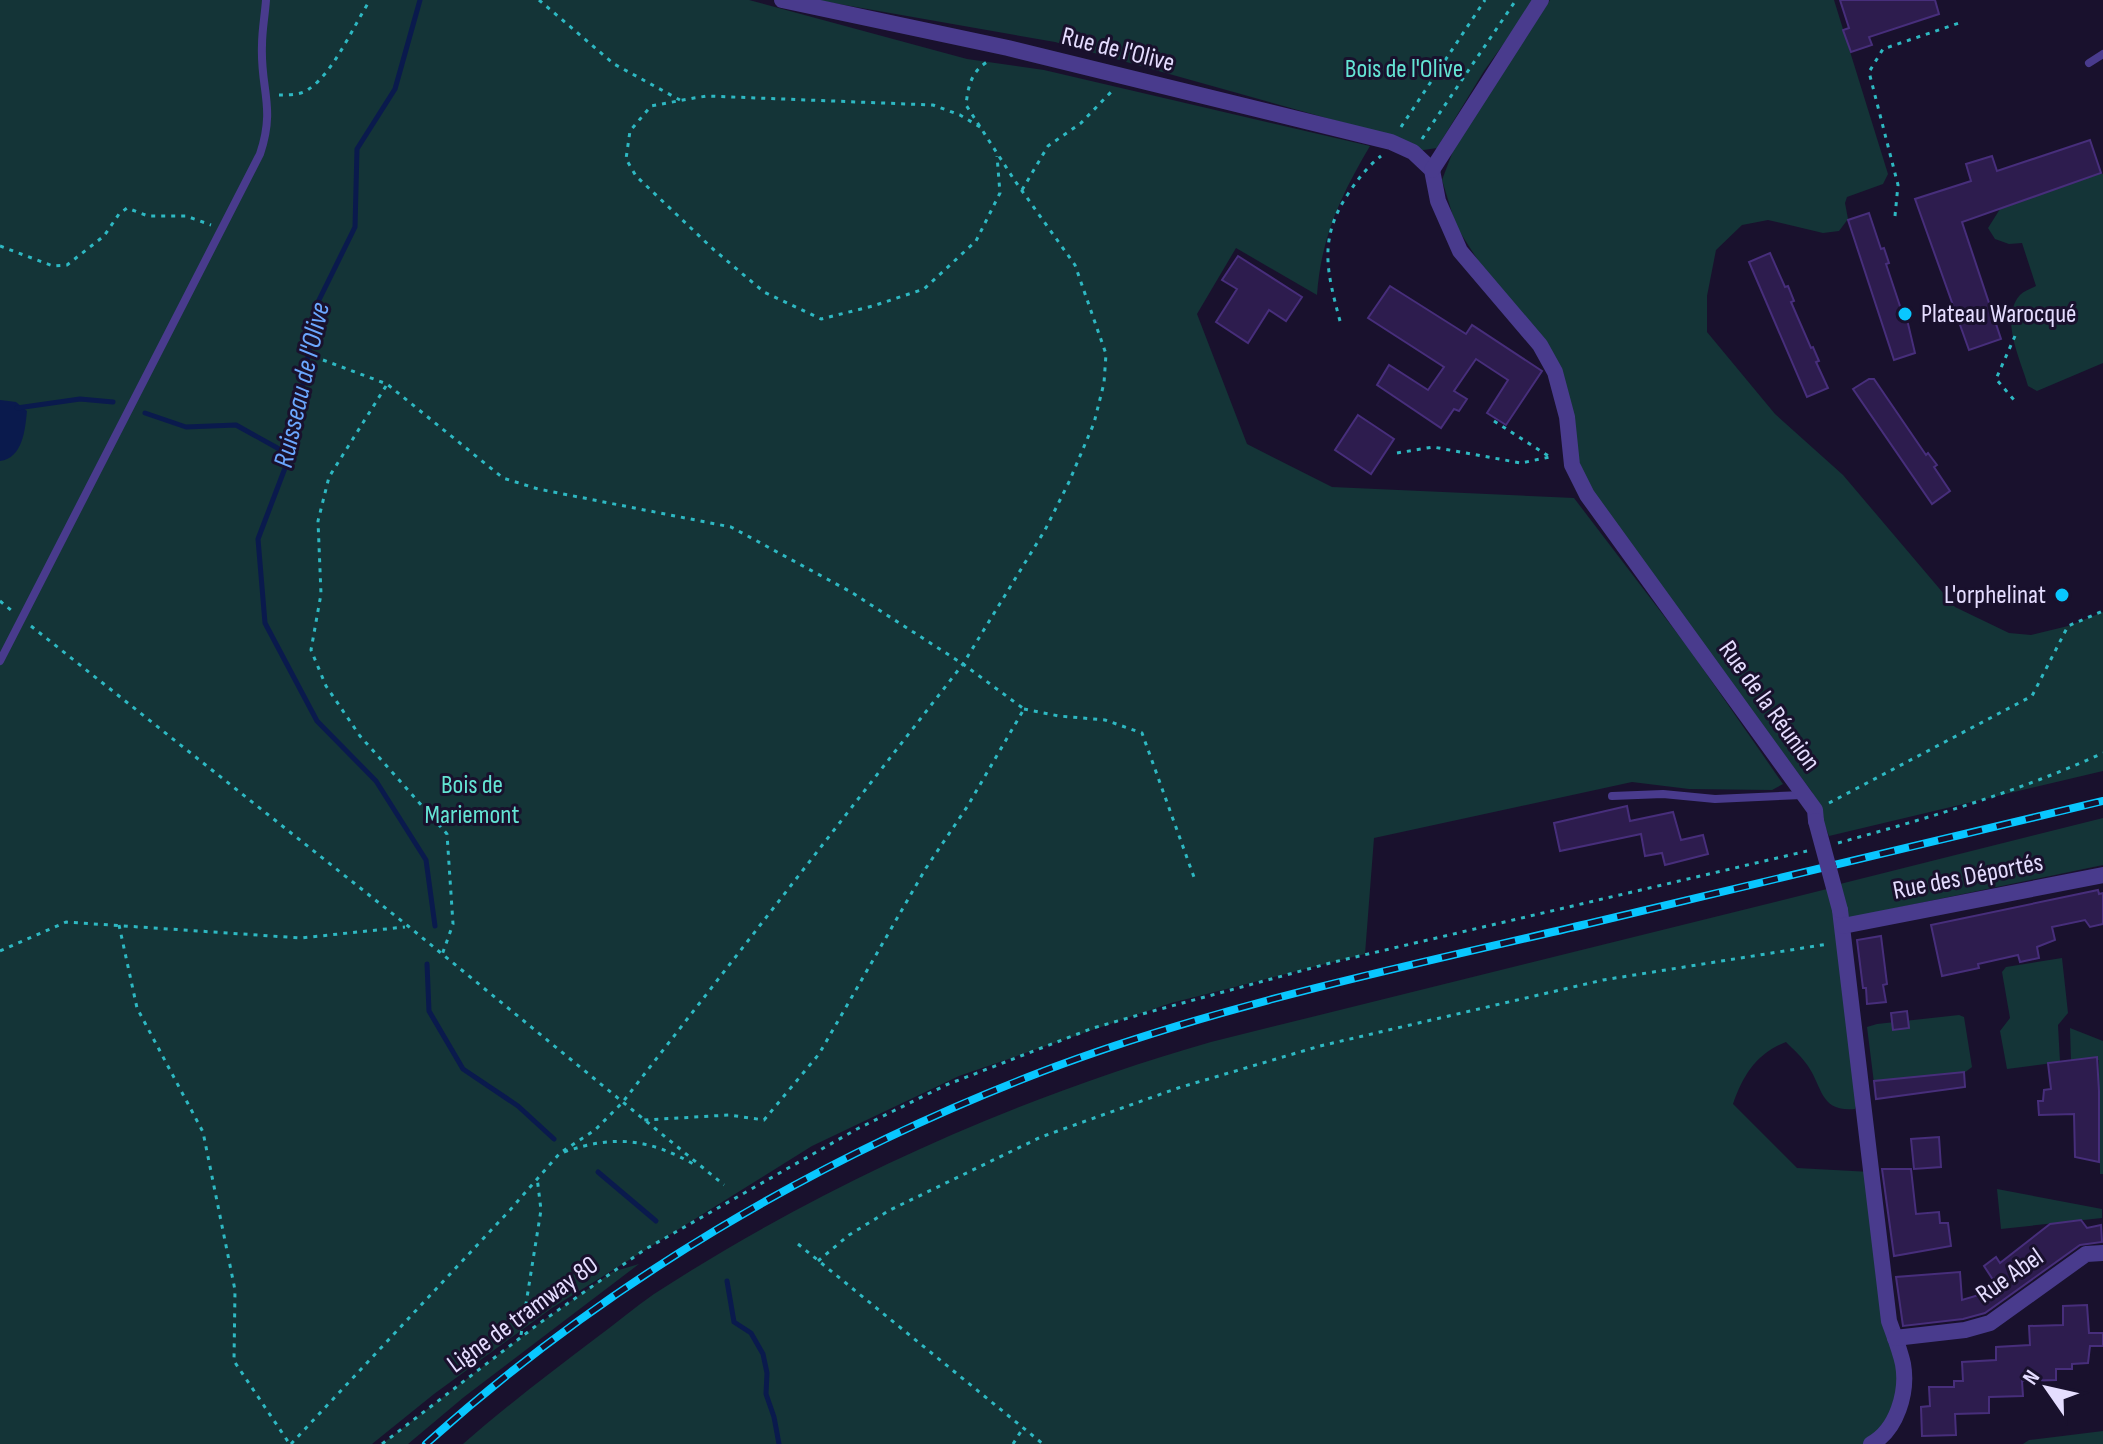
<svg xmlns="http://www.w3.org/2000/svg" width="2103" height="1444" font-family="'Sofia Sans Condensed',sans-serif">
<rect width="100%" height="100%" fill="#19112d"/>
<g fill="#143437">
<path d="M0 0H749L967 59 1044 70 1370 146C1341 195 1321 237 1317 295L1236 248 1197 314 1247 444 1332 487 1574 498 1690 650 1783 784 1772 790 1689 789 1632 782 1374 838 1365 954 1171 1003 959 1076 812 1146 552 1308 434 1394 372 1444H0Z"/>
<polygon points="816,0 1535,0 1484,71 1437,148 1417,151 1380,133 1055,42"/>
<polygon points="1550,0 1834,0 1888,174 1883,184 1847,197 1845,203 1848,219 1839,231 1823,233 1768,220 1742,225 1716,250 1707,296 1707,332 1775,414 1843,475 1955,607 2009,633 2031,635 2068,626 2103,612 2103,771 1829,836 1812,792 1584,484 1560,377 1504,301 1456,226 1442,180 1456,143"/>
<path d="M2099 174H2103V363L2037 391 2028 386C2021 360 1999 319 2020 295 2024 291 2031 289 2036 286L2022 243 2009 244 1995 239 1988 228 2000 209Z"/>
<polygon points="2103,818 2103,865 1848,918 1840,884"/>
<path d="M1827 889 1843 926 1862 1085 1855 1109C1820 1112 1823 1088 1808 1066 1802 1057 1793 1049 1786 1042 1757 1053 1743 1075 1733 1104L1797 1168 1871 1172 1903 1365 1898 1412 1871 1444H463C505 1407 551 1372 596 1338 615 1324 634 1308 654 1294 825 1183 1016 1098 1211 1042Z"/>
<polygon points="2062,958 2068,1013 2058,1025 2060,1062 2007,1069 2000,1031 2010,1018 2002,972 2006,967"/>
<polygon points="1959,1015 1964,1017 1972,1067 1964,1073 1874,1083 1867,1027 1877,1024"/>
<polygon points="2070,1028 2103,1041 2103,1174 2100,1174 2099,1060 2071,1061"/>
<polygon points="1997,1189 2102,1209 2102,1218 2001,1229"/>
<polygon points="639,1264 464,1397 408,1444 382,1444 537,1325 612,1272"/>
<polygon points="2103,1431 2103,1444 2023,1444 2029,1440"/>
</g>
<path fill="#0a1a4d" d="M0 400 16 402 27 411C25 430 23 458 0 461Z"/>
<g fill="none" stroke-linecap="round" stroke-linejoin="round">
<g stroke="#0a1a4d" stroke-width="5">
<polyline points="420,0 395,89 357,149 355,227 318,302 290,455 258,539 265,623 317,721 376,781 426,860 435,926"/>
<polyline points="17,408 80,399 113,402"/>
<polyline points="145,413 186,427 236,425 290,455"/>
<polyline points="427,964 429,1011 463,1069 518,1106 554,1139"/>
<polyline points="598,1172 656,1221"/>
<polyline points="727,1281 734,1322 751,1333 763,1354 767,1373 766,1394 774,1417 779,1444"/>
</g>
</g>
<g fill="#2d1c4e" stroke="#472e7b" stroke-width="2">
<polygon points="1840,0 1935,0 1939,14 1869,37 1872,45 1851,52 1843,30 1849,28"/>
<polygon points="2090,140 2101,173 1962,222 2001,339 1969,350 1915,199 1971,181 1966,164 1992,156 1997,171"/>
<polygon points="1869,213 1881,249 1884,248 1889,263 1886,264 1902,312 1905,311 1915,353 1894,360 1848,220"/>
<polygon points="1770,253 1785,287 1788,286 1794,301 1791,302 1811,348 1813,347 1819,361 1816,362 1828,388 1807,397 1749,262"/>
<polygon points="1238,256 1302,297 1286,321 1269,310 1248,343 1216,322 1237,289 1222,280"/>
<polygon points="1390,286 1466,334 1472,325 1542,371 1506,425 1487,413 1508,380 1476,359 1454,391 1467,399 1459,411 1454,409 1441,428 1377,385 1389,365 1428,390 1444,367 1368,318"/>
<polygon points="1869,379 1874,379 1926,455 1928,453 1937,465 1934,467 1950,491 1932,504 1853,389"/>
<polygon points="1358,415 1394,439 1371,474 1335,450"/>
<polygon points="1627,806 1630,821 1673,812 1681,840 1703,835 1708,854 1665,865 1662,853 1645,856 1641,834 1560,851 1554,823"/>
<polygon points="2098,890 2099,894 2103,893 2103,924 2090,927 2085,920 2052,927 2055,940 2037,947 2039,958 2020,962 2018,955 1978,964 1979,968 1942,976 1931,925"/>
<polygon points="1881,936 1887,984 1883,985 1886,1002 1867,1004 1866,988 1863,988 1857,940"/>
<polygon points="1907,1011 1909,1028 1893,1030 1891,1013"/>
<polygon points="2097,1057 2099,1091 2099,1162 2075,1157 2074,1114 2039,1115 2038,1101 2043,1101 2044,1090 2051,1089 2048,1063"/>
<polygon points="1964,1072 1965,1087 1876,1099 1874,1081"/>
<polygon points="1939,1137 1941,1167 1914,1169 1911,1139"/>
<polygon points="1882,1169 1911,1169 1916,1214 1939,1212 1940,1223 1948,1223 1951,1246 1894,1256"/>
<polygon points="2081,1220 2087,1228 2101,1225 2102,1242 2080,1245 1985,1313 1963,1319 1903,1326 1896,1277 1960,1272 1962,1300 1999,1289 1984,1266 1996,1257 2000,1263 2050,1224"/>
<polygon points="2087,1305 2089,1333 2103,1333 2103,1346 2090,1346 2088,1363 2072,1364 2072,1369 2056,1369 2056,1380 2022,1381 2023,1396 1989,1397 1989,1413 1955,1414 1956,1435 1922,1436 1921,1407 1930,1406 1929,1387 1954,1387 1954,1381 1963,1381 1962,1362 1996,1360 1996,1347 2030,1345 2029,1326 2063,1325 2063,1306"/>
</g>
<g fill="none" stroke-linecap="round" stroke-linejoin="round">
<g stroke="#2eb8c2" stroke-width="3" stroke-dasharray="4 6" stroke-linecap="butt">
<polyline points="539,0 614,64 680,100"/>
<path d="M279 95C289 95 301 95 309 89 334 72 354 25 370 0"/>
<polyline points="980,127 960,115 933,105 707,96 694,98 651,106 630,131 626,159 636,176 713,249 764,292 821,319 873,306 924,289 976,241 1000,193 997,156"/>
<polyline points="1401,127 1485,0"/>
<polyline points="1422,139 1516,0"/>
<polyline points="1022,190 1048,146 1081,123 1112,91"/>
<polyline points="1895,216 1898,185 1869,72 1883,49 1959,23"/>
<polyline points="0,246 53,266 67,265 104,236 119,214 127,208 148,216 186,216 211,225"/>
<path d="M1340 321C1327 272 1318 239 1348 194 1358 179 1367 167 1381 156"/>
<polyline points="2015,336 1996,379 2015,401"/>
<polyline points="323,360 387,384 503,478 538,489 731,527 851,592 963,664 1024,709 967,807 926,868 819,1054 764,1120 729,1115 644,1120"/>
<polyline points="386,386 329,477 318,521 321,594 311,650 326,686 360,736 447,834 453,924 442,955"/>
<polyline points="1494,421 1550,457"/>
<polyline points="1397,453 1433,447 1521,463 1550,457 1554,458"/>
<polyline points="0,601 12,611"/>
<polyline points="31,626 408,926 724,1185"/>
<polyline points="1024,709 1059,716 1105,720 1142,733 1195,880"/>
<polyline points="1829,803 2032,696 2068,626 2103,611"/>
<path d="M1838 843C1928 818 2018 792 2103 753"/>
<polyline points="119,925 137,1008 203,1132 235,1290 234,1361 289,1443"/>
<polyline points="0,951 66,922 301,938 405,927"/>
<path d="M564 1152C616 1134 650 1139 697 1166"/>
<polyline points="798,1244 1043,1444"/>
<polyline points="818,1261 849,1235 890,1210 1041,1137 1178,1088 1320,1046 1603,980 1828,944"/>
<polyline points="521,1335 541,1210 537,1177"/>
<path d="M291 1444 510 1210 560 1153 595 1130 622 1103 963 664 1045 530 1069 482 1094 423 1104 383 1106 354 1075 265 1015 181 966 105C968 87 971 72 987 62"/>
<polyline points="382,1444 537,1325 644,1250 857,1129 946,1085 1093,1028 1142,1014 1334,962 1807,851"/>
<polyline points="1013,1444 1023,1428"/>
</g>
<g stroke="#493b8d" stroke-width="8">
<polyline points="2089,63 2103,54"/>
<path d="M0 661 260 154C276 107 260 89 262 45 262 30 265 15 266 0"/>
<polyline points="1612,796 1663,794 1715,799 1802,795"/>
</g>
<g stroke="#493b8d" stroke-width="16">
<polyline points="782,0 1008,48 1391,142 1413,152 1432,170 1438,201 1460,251 1540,345 1555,372 1567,417 1572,465 1587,495 1815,810 1816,821"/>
<polyline points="1432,170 1541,0"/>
<path d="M1840 910 1889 1321C1894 1335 1900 1350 1903 1364 1908 1392 1897 1430 1871 1444"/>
<polyline points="1843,926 2103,875"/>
<polyline points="1895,1338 1965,1330 1990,1323 2086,1254 2103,1253"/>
</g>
<defs>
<path id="rail" d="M426 1444C605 1283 816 1158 1041 1072 1217 1005 1404 967 1587 924 1759 883 1931 842 2103 801"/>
</defs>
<use href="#rail" stroke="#09c7ff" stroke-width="8"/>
<use href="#rail" stroke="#19112d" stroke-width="5" stroke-dasharray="15" stroke-linecap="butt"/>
<polyline stroke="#493b8d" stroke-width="16" points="1816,821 1840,910"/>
</g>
<g fill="#09c7ff" stroke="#19112d" stroke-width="3">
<circle cx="1905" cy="314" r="8"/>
<circle cx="2062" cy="595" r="8"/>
</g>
<g text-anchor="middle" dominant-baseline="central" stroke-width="6" stroke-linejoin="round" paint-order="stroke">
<g font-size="26" fill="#e5ddff" stroke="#19112d">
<text transform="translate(1118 50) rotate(14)">Rue de l'Olive</text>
<text transform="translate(1769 706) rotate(54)">Rue de la Réunion</text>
<text transform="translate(1968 877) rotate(-11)">Rue des Déportés</text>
<text transform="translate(2010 1276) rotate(-35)">Rue Abel</text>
<text transform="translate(523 1315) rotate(-36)">Ligne de tramway 80</text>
</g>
<g font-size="26" fill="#64e4d4" stroke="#19112d">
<text x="1404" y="69">Bois de l'Olive</text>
<text x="472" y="785">Bois de<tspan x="472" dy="30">Mariemont</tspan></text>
</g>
<g font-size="26" fill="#e5ddff" stroke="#19112d" text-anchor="start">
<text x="1921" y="314">Plateau Warocqué</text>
<text x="2046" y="595" text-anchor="end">L'orphelinat</text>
</g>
<g font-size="28" font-style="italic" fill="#6ba7ff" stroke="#19112d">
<text transform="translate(302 385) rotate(-77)">Ruisseau de l'Olive</text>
</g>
</g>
<g transform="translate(2047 1388) rotate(304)" stroke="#19112d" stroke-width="6" paint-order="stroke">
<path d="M0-6L14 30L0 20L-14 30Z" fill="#e5ddff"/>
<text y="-12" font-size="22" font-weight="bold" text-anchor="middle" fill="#e5ddff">N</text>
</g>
</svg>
